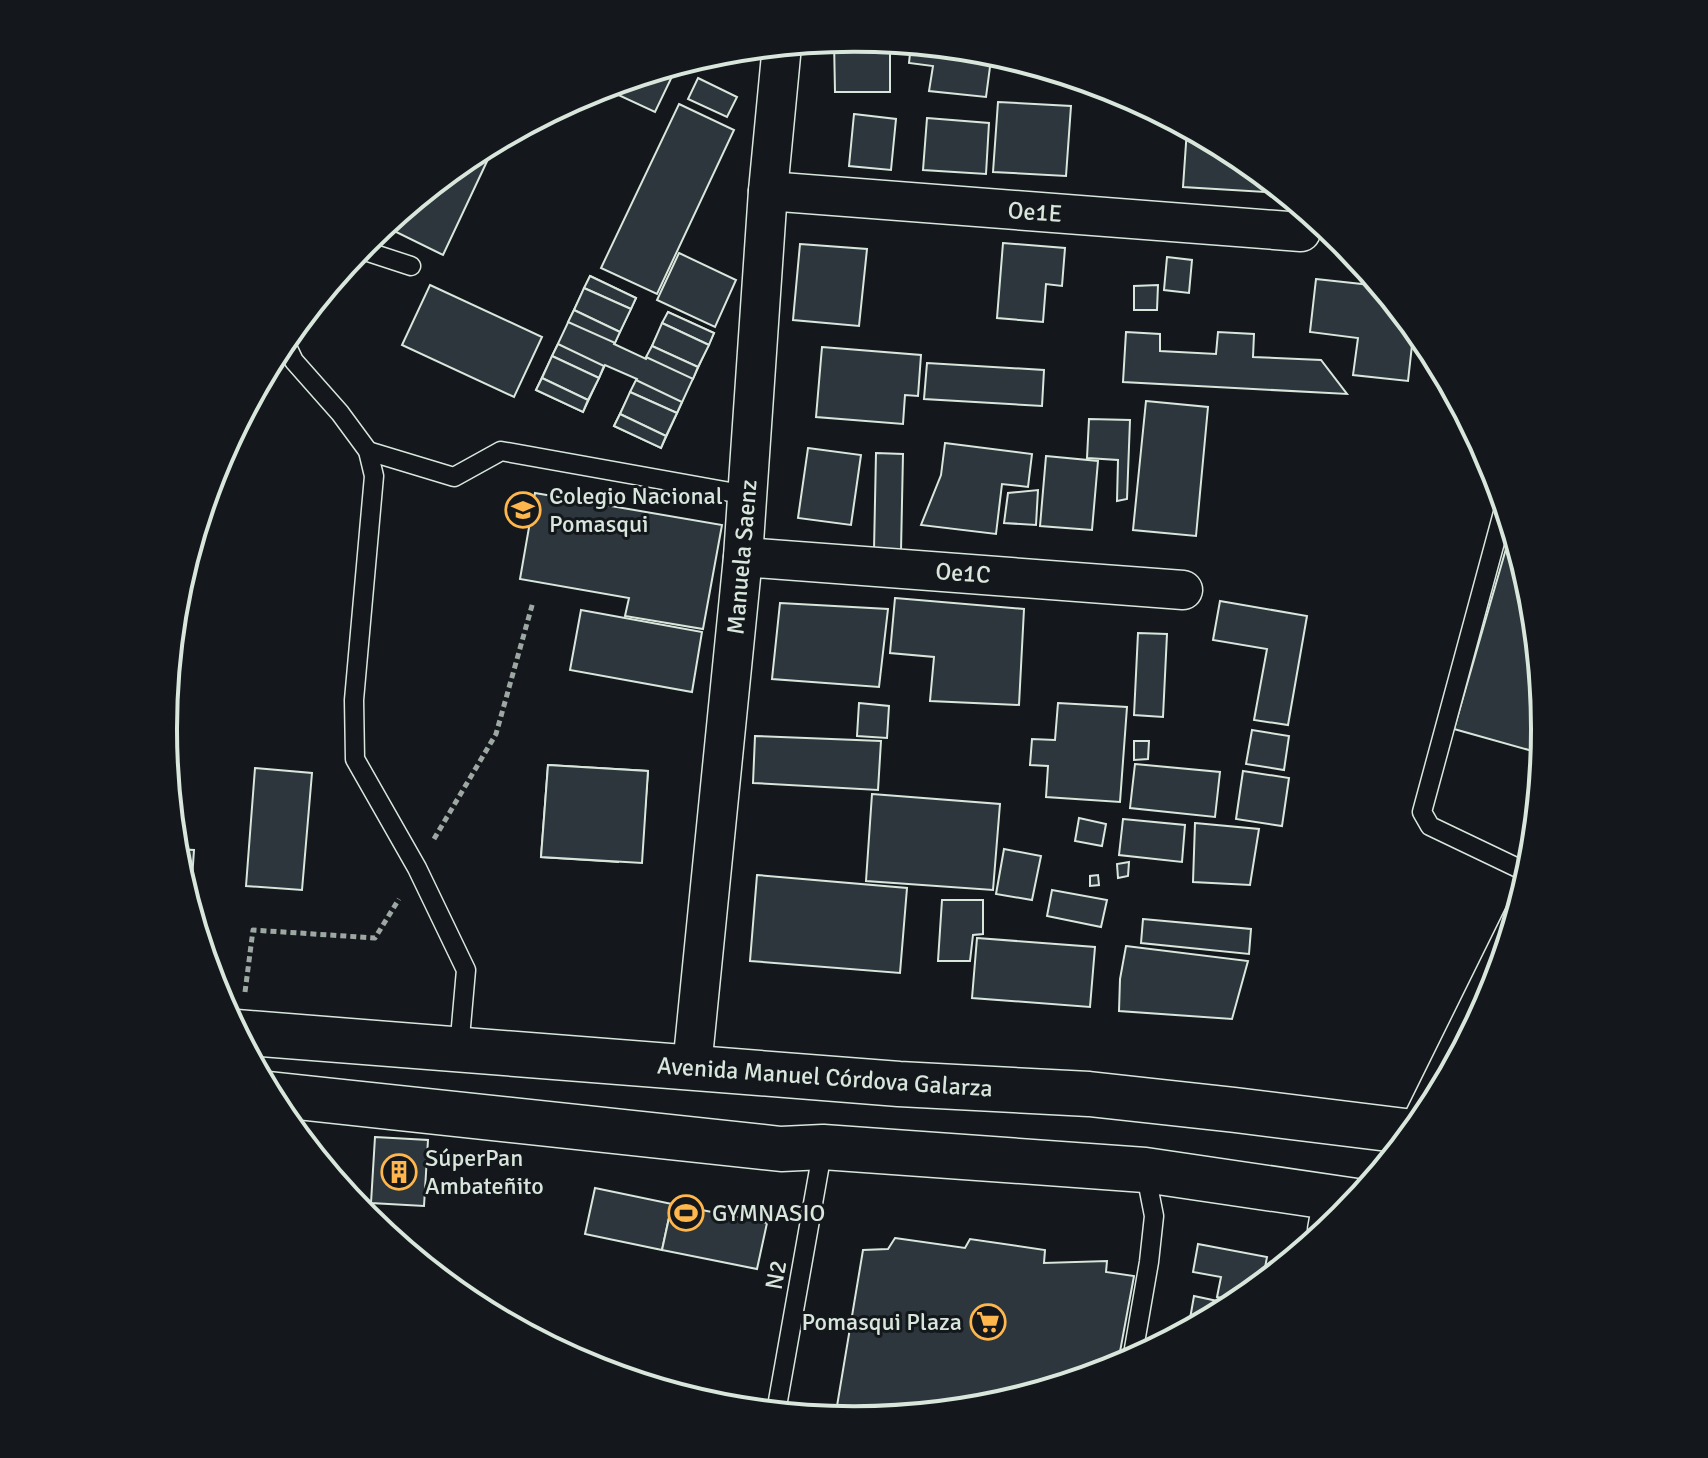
<svg xmlns="http://www.w3.org/2000/svg" width="1708" height="1458" font-family="Signika,sans-serif">
<rect width="100%" height="100%" fill="#14181c"/>
<g fill="#2c363c" stroke="#d8e6dc" stroke-width="2">
<polygon points="854,38 890,42 890,92 835,92 834,40"/>
<polygon points="911,44 992,52 986,97 929,91 933,66 909,63"/>
<polygon points="678,64 655,112 601,87"/>
<polygon points="698,78 737,97 727,117 688,99"/>
<polygon points="998,102 1071,106 1066,176 993,172"/>
<polygon points="679,104 734,130 657,294 601,268"/>
<polygon points="854,114 896,119 891,170 849,166"/>
<polygon points="927,118 989,123 986,174 923,170"/>
<polygon points="1187,129 1190,129 1238,155 1266,178 1265,192 1183,187"/>
<polygon points="497,140 443,255 388,228 392,218 470,154"/>
<polygon points="1003,243 1065,248 1062,286 1046,284 1043,322 997,318"/>
<polygon points="800,244 867,249 859,326 793,320"/>
<polygon points="679,253 736,280 715,327 657,300"/>
<polygon points="1167,257 1192,260 1189,293 1164,290"/>
<polygon points="590,276 636,298 614,344 646,359 668,312 714,333 661,448 614,426 637,379 605,365 583,412 536,390"/>
<polygon points="590,276 636,298 631,309 584,288"/>
<polygon points="1316,279 1380,286 1414,327 1408,381 1353,375 1358,338 1310,332"/>
<polygon points="430,285 542,337 514,397 402,345"/>
<polygon points="1158,285 1157,310 1134,310 1134,286"/>
<polygon points="584,288 631,309 620,332 574,310"/>
<polygon points="574,310 620,332 615,343 568,322"/>
<polygon points="668,312 714,333 709,345 662,323"/>
<polygon points="662,323 709,345 698,367 652,346"/>
<polygon points="1126,332 1160,334 1160,351 1216,354 1218,332 1254,334 1253,357 1321,360 1347,394 1123,382"/>
<polygon points="558,344 604,366 599,378 552,356"/>
<polygon points="652,346 698,367 693,379 646,357"/>
<polygon points="822,347 921,355 918,396 905,395 903,424 816,417"/>
<polygon points="552,356 599,378 588,400 542,378"/>
<polygon points="927,363 1044,370 1042,406 924,399"/>
<polygon points="542,378 588,400 583,412 536,390"/>
<polygon points="636,380 682,402 677,413 630,392"/>
<polygon points="630,392 677,413 666,436 620,414"/>
<polygon points="1146,401 1208,407 1196,536 1133,530"/>
<polygon points="620,414 666,436 661,448 614,426"/>
<polygon points="1089,419 1130,420 1127,499 1117,501 1118,460 1087,458"/>
<polygon points="945,443 1032,454 1028,487 1002,484 996,534 921,525 941,475"/>
<polygon points="808,448 861,455 851,525 798,518"/>
<polygon points="876,453 903,454 901,551 874,550"/>
<polygon points="1046,456 1098,461 1092,530 1040,526"/>
<polygon points="1038,490 1036,525 1004,523 1008,493"/>
<polygon points="535,493 722,525 703,629 625,616 629,598 520,579"/>
<polygon points="1512,528 1532,595 1544,715 1538,736 1544,738 1543,754 1454,729"/>
<polygon points="895,598 1024,609 1019,705 930,701 934,657 890,653"/>
<polygon points="1220,601 1307,616 1288,725 1254,720 1267,649 1213,640"/>
<polygon points="780,603 888,609 879,687 772,679"/>
<polygon points="581,610 702,632 692,692 570,670"/>
<polygon points="1138,633 1167,634 1163,717 1134,715"/>
<polygon points="859,703 889,706 887,738 857,736"/>
<polygon points="1058,703 1127,707 1120,802 1046,797 1048,766 1030,765 1032,739 1055,740"/>
<polygon points="1252,730 1289,736 1284,770 1246,764"/>
<polygon points="755,736 881,741 878,790 753,783"/>
<polygon points="1134,741 1149,741 1148,759 1134,760"/>
<polygon points="1135,764 1220,772 1215,817 1130,808"/>
<polygon points="548,765 648,771 643,835 621,834 618,862 541,857"/>
<polygon points="548,765 648,771 642,863 541,857"/>
<polygon points="255,768 312,773 302,890 246,886"/>
<polygon points="1243,771 1289,778 1282,826 1236,819"/>
<polygon points="872,794 1000,804 993,890 866,881"/>
<polygon points="1079,818 1106,824 1102,846 1075,841"/>
<polygon points="1123,819 1185,825 1182,862 1119,855"/>
<polygon points="1195,823 1259,829 1250,885 1193,882"/>
<polygon points="175,849 194,850 190,908 176,863"/>
<polygon points="1004,849 1041,856 1032,900 996,894"/>
<polygon points="1129,862 1128,876 1118,878 1117,864"/>
<polygon points="757,875 907,888 900,973 750,961"/>
<polygon points="1098,875 1099,885 1090,886 1090,876"/>
<polygon points="1052,890 1107,900 1101,927 1047,916"/>
<polygon points="942,900 983,900 983,934 973,935 970,961 938,961"/>
<polygon points="1143,919 1251,929 1249,954 1141,943"/>
<polygon points="977,938 1095,947 1090,1007 972,998"/>
<polygon points="1126,946 1248,961 1232,1019 1119,1011 1120,979"/>
<polygon points="375,1137 428,1140 424,1206 371,1203"/>
<polygon points="595,1188 672,1204 662,1250 585,1234"/>
<polygon points="672,1204 767,1223 757,1269 662,1250"/>
<polygon points="895,1238 965,1248 970,1239 1045,1250 1044,1263 1107,1261 1106,1272 1134,1276 1117,1368 988,1407 854,1420 835,1418 863,1250 888,1249"/>
<polygon points="1198,1244 1267,1257 1262,1284 1240,1302 1217,1297 1221,1277 1193,1272"/>
<polygon points="1194,1296 1236,1305 1188,1330"/>
</g>
<g fill="none" stroke-linecap="round" stroke-linejoin="round">
<defs>
<g id="lane">
<polyline points="359,249 411,266"/>
<polyline points="284,340 294,361 340,413 368,451 374,476 354,700 355,759 417,868 466,970 459,1049"/>
<polyline points="368,451 454,477 501,451 747,495"/>
<polyline points="1505,505 1422,812 1430,826 1522,870 1526,882"/>
<polyline points="1407,1130 1522,897"/>
<polyline points="1132,1360 1149,1262 1154,1216 1145,1170"/>
<polyline points="776,1412 823,1147"/>
</g>
<g id="street">
<polyline points="768,191 1301,232"/>
<polyline points="743,557 1183,590"/>
<polyline points="692,1067 743,557 768,191 782,45"/>
<polyline points="1327,1230 1333,1197"/>
</g>
<g id="primary">
<polyline points="236,1032 899,1084 1089,1094 1235,1110 1413,1132"/>
<polyline points="269,1094 781,1149 823,1147 1145,1170 1356,1201"/>
</g>
</defs>
<use href="#lane" stroke="#d8e6dc" stroke-width="21"/>
<use href="#street" stroke="#d8e6dc" stroke-width="41"/>
<use href="#primary" stroke="#d8e6dc" stroke-width="47"/>
<g stroke="#9da8a2" stroke-width="5" stroke-dasharray="6 4" stroke-linecap="butt">
<polyline points="434,839 496,734 533,602"/>
<polyline points="245,992 253,930 375,938 399,899"/>
</g>
<use href="#lane" stroke="#14181c" stroke-width="18"/>
<use href="#street" stroke="#14181c" stroke-width="38"/>
<use href="#primary" stroke="#14181c" stroke-width="44"/>
</g>
<defs>
<symbol id="school-ring" viewBox="-11 -11 22 22"><circle r="9.5" fill="#14181c" stroke="#ffb74d" stroke-width="1.5"/><path d="M0-5L7-2L0 1L-7-2ZM-4 1L0 2.5L4 1V4Q0 6-4 4Z" fill="#ffb74d"/></symbol>
<symbol id="building-ring" viewBox="-11 -11 22 22"><circle r="9.5" fill="#14181c" stroke="#ffb74d" stroke-width="1.5"/><path d="M-4-6H4V6H1V3H-1V6H-4ZM-2.5-4.3h1.7v1.8h-1.7ZM.8-4.3h1.7v1.8H.8ZM-2.5-1h1.7V.8h-1.7ZM.8-1h1.7V.8H.8Z" fill="#ffb74d"/></symbol>
<symbol id="stadium-ring" viewBox="-11 -11 22 22"><circle r="9.5" fill="#14181c" stroke="#ffb74d" stroke-width="1.5"/><path d="M0-5a6.5 5 0 1 0 0 10a6.5 5 0 1 0 0-10ZM-3.5-1.8h7v3.6h-7Z" fill="#ffb74d"/></symbol>
<symbol id="supermarket-ring" viewBox="-11 -11 22 22"><circle r="9.5" fill="#14181c" stroke="#ffb74d" stroke-width="1.5"/><path d="M-6-5.5h2.5l.6 2H6L4.5 2H-2.5L-4.4-4H-6ZM-1.5 3.2a1.3 1.3 0 1 0 .1 0ZM3 3.2a1.3 1.3 0 1 0 .1 0Z" fill="#ffb74d"/></symbol>
</defs>
<g fill-rule="evenodd">
<use href="#school-ring" x="503" y="490" width="40" height="40"/>
<use href="#building-ring" x="379" y="1152" width="40" height="40"/>
<use href="#stadium-ring" x="666" y="1193" width="40" height="40"/>
<use href="#supermarket-ring" x="968" y="1302" width="40" height="40"/>
</g>
<g text-anchor="middle" dominant-baseline="central" stroke-width="6" stroke-linejoin="round" paint-order="stroke">
<g font-size="24" fill="#d8e6dc" stroke="#14181c">
<text transform="translate(1035 212) rotate(4)">Oe1E</text>
<text transform="translate(742 557) rotate(-85)">Manuela Saenz</text>
<text transform="translate(963 573) rotate(4)">Oe1C</text>
<text transform="translate(825 1077) rotate(4)">Avenida Manuel Córdova Galarza</text>
<text transform="translate(776 1275) rotate(-80)">N2</text>
</g>
<g font-size="24" fill="#d8e6dc" stroke="#14181c" text-anchor="start">
<text x="549" y="496">Colegio Nacional<tspan x="549" dy="28">Pomasqui</tspan></text>
<text x="425" y="1158">SúperPan<tspan x="425" dy="28">Ambateñito</tspan></text>
<text x="712" y="1213">GYMNASIO</text>
<text x="962" y="1322" text-anchor="end">Pomasqui Plaza</text>
</g>
</g>
<path d="M0 0H1708V1458H0ZM177 729a677 677 0 1 1 1354 0a677 677 0 1 1-1354 0Z" fill="#14181c" fill-rule="evenodd"/>
<path fill="none" stroke="#d8e6dc" stroke-width="4" d="M177 729a677 677 0 1 1 1354 0a677 677 0 1 1-1354 0Z"/>
</svg>
